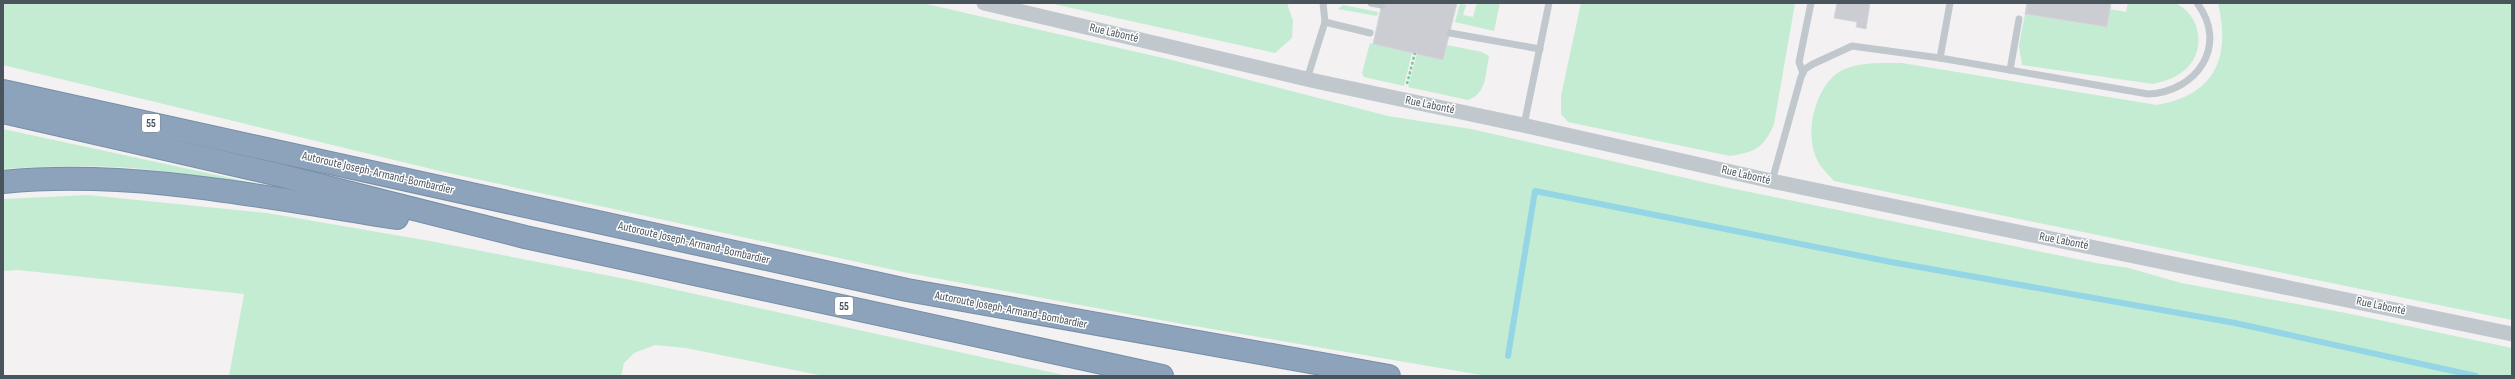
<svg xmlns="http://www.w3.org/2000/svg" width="2515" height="379" font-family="'Sofia Sans Condensed',sans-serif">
<rect width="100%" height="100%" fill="#f3f1f1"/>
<g fill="#c3ecd3">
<polygon points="3,3 922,3 1172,60 1388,116 1471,129 1725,187 2096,263 2129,268 2181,283 2346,313 2512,348 2512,376 1487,376 1171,322 908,273 444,172 3,65"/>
<polygon points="1049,3 1287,3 1293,21 1292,38 1275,53"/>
<polygon points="1477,3 1500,3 1494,31 1455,22 1460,4 1466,5 1463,15 1473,17"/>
<path d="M1581 3H1795L1774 124C1764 148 1755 152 1730 156L1568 122 1561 114V96Z"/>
<path d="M2128 3C2139 3 2169 0 2177 4 2200 16 2206 47 2188 67 2178 77 2166 81 2153 84L2022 65 2019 46 2025 14 2106 27 2109 9 2126 12Z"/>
<path d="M2218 3H2512V320L1834 181C1830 176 1824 171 1820 165 1803 139 1813 93 1836 74 1853 61 1882 63 1902 63L2157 105C2215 95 2231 58 2218 3Z"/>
<polygon points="1343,5 1378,12 1377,16 1338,9"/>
<polygon points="1370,43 1412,53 1404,86 1364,77 1362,73"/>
<path d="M1447 45 1482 52 1489 56C1485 75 1487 93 1468 100L1408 87 1417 54 1443 60Z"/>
<path d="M3 129 272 187 273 190C238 184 203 176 168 172 113 164 58 166 3 169Z"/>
<polygon points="88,195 267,213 430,241 636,281 1068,376 824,376 686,348 655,345 634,353 624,363 621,376 229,376 244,294 18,270 3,271 3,199"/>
</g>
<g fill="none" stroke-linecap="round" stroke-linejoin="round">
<polyline stroke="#94d5e6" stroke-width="6" points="1508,356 1535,191 1891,262 2235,323 2476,376"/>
</g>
<g fill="#cbcdd3" stroke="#d5d7db">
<polygon points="1382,3 1457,3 1443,60 1373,44"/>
<polygon points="1837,3 1870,3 1866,29 1856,27 1857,22 1834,18"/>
<polygon points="2027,3 2111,3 2107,27 2025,14"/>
</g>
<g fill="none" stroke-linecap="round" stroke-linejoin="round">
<defs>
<g id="motorway">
<polyline points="3,91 907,290 1389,376"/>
<polyline points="3,112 279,175 525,237 1162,376"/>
<path d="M3 182C134 169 268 198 397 218"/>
</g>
</defs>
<use href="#motorway" stroke="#778ea7" stroke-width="24"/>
<polyline stroke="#7dc8a3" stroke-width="2.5" stroke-dasharray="3 2" stroke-linecap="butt" points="1407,84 1415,53"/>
<g stroke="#c0c8ce" stroke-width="7">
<polyline points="1323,3 1325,22"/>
<polyline points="1371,3 1382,5"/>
<polyline points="1450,33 1540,49"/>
<path d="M1940 58 2148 94C2197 92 2229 45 2197 3"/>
<polyline points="2010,70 2019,19"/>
<polyline points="1803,73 1799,62 1811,3"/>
<polyline points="1307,79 1325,22 1370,33"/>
<polyline points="1524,125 1549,3"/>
<polyline points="1772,181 1801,77 1805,69 1813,64 1852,46 1940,58 1950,3"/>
</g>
<polyline stroke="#c0c8ce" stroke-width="15" points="984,3 1315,81 1527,126 1776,182 2512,334"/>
<use href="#motorway" stroke="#8ca3bb" stroke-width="22"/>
</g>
<g text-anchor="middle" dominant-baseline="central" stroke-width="3" stroke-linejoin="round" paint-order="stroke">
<g fill="#fff" stroke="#80878e" stroke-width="1">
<rect x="142" y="114" width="18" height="18" rx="3"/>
<rect x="835" y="297" width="18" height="18" rx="3"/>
</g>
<g font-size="11" font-weight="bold" fill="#4a545d">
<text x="151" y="123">55</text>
<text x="844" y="306">55</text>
</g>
<g font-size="12" fill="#4a545d" stroke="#fff">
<text transform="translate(1114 33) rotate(13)">Rue Labonté</text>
<text transform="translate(1430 105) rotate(12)">Rue Labonté</text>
<text transform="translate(378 173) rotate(13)">Autoroute Joseph-Armand-Bombardier</text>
<text transform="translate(1746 175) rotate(13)">Rue Labonté</text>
<text transform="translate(2064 241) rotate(11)">Rue Labonté</text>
<text transform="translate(694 243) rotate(13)">Autoroute Joseph-Armand-Bombardier</text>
<text transform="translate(2381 306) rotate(12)">Rue Labonté</text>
<text transform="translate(1011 310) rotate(11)">Autoroute Joseph-Armand-Bombardier</text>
</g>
</g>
<rect width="2515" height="379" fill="none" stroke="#4a545d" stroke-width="8"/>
</svg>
